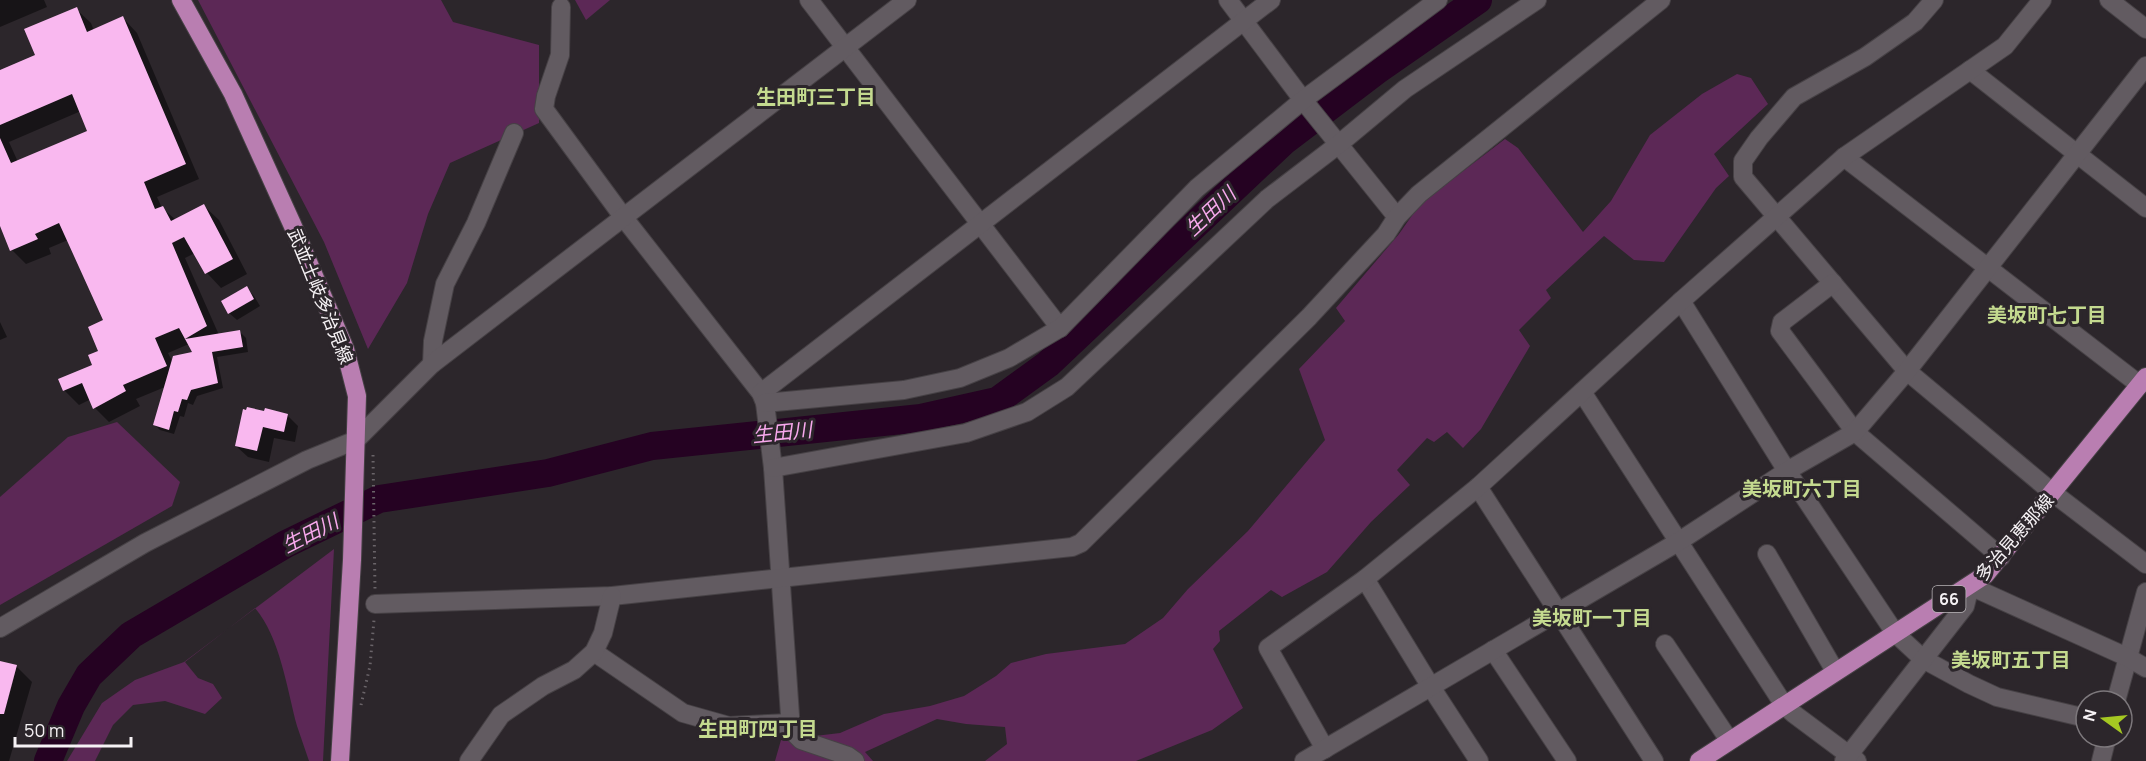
<svg xmlns="http://www.w3.org/2000/svg" width="2146" height="761" font-family="Manrope,'Noto Sans JP',sans-serif">
<rect width="100%" height="100%" fill="#2c262b"/>
<g fill="#5c2856">
<polygon points="198,0 441,0 453,22 539,45 539,123 450,163 428,214 407,283 368,349 324,242"/>
<polygon points="575,0 610,0 586,20"/>
<polygon points="1737,74 1751,78 1768,104 1714,154 1729,176 1716,188 1664,262 1634,260 1604,236 1546,290 1551,298 1519,330 1530,346 1481,429 1463,448 1447,432 1434,442 1427,438 1397,470 1410,485 1371,522 1327,572 1282,597 1271,590 1219,631 1220,641 1213,649 1243,708 1212,730 1136,761 985,761 1007,744 1005,727 966,724 937,719 865,752 873,761 775,761 781,740 840,733 884,714 930,706 964,696 996,676 1011,663 1046,654 1125,644 1163,618 1188,589 1248,531 1325,440 1299,369 1345,321 1336,308 1399,234 1420,204 1505,139 1518,148 1583,232 1611,201 1650,135 1702,94"/>
<polygon points="117,422 180,482 172,506 0,605 0,497 68,437"/>
<path d="M334 549 323 761H309C305 749 301 738 297 726 287 689 280 637 255 608L185 662 198 678 213 684 222 698 205 714 165 701 133 705 113 725 95 761H67L102 703 135 680 184 662Z"/>
</g>
<g fill="#0007" fill-rule="evenodd">
<polygon points="0,0 44,0 47,7 0,27"/>
<path d="M76 9 91 23 94 31 123 18 137 33 199 179 157 197 162 208 176 220 204 206 219 220 247 274 221 288 207 273 195 253 185 258 219 335 240 332 246 338 248 352 217 357 223 388 197 396 193 405 188 403 184 417 180 416 174 434 160 430 154 424 165 387 136 399 140 406 109 422 95 408 91 399 79 405 64 390 94 365 100 352 105 321 68 240 49 248 51 254 26 264 12 250 0 222V71L37 55ZM81 111 89 131 18 162 9 142ZM189 344 194 353 173 363 168 353Z"/>
<polygon points="247,288 254,296 260,306 237,320 229,313"/>
<polygon points="0,322 7,337 0,340"/>
<polygon points="244,411 287,415 298,426 295,442 274,438 269,462 248,457 236,446"/>
<polygon points="0,662 17,667 32,682 9,761 0,761"/>
</g>
<g fill="none" stroke-linecap="round" stroke-linejoin="round">
<polyline stroke="#250222" stroke-width="28" points="48,761 71,706 89,675 131,635 286,544 379,499 548,473 652,446 921,418 997,401 1048,364 1284,141 1376,71 1478,0"/>
</g>
<g fill="#f9b8ef">
<polygon points="77,7 87,32 123,16 186,164 144,182 155,209 163,206 171,221 204,204 233,259 205,274 184,237 172,243 207,326 185,339 179,328 155,338 167,366 123,385 126,391 93,409 82,383 63,391 58,379 92,365 88,355 98,351 88,327 103,320 59,223 35,234 38,239 10,251 0,226 0,138 11,163 87,131 72,94 0,125 0,70 35,55 24,29"/>
<polygon points="247,286 254,299 228,314 221,301"/>
<polygon points="240,330 243,347 212,352 218,383 191,390 187,400 182,399 178,412 174,411 169,430 153,425 173,356 192,352 185,339"/>
<polygon points="247,407 264,411 265,408 288,414 284,432 263,427 257,451 235,446 243,409 246,410"/>
<polygon points="0,661 17,665 4,714 0,714"/>
</g>
<g fill="none" stroke-linecap="round" stroke-linejoin="round">
<defs>
<g id="minor">
<polyline points="809,0 1060,328"/>
<polyline points="1228,0 1303,100 1397,217"/>
<polyline points="1934,0 1915,22 1865,57 1794,97 1759,138 1743,161 1743,177 1907,371 2053,493 2146,564"/>
<polyline points="2109,0 2146,29"/>
<polyline points="561,7 560,55 546,96 544,109 624,218 761,393 765,403 773,468 791,730 801,740 848,756 855,761"/>
<polyline points="1970,70 2146,208"/>
<polyline points="1844,157 2140,385"/>
<polyline points="1833,283 1782,322 1780,331 1855,432 2001,557"/>
<polyline points="1681,301 1787,471 1895,633 1923,659 1969,684 1997,697 2086,718"/>
<polyline points="432,364 433,341 445,284 476,223 514,133"/>
<polyline points="1582,392 1784,705 1794,714 1857,761"/>
<polyline points="761,393 1271,0"/>
<polyline points="765,403 904,390 960,378 1009,358 1060,328 1197,188 1303,100 1438,0"/>
<polyline points="773,468 966,433 1027,412 1067,387 1267,199 1339,144 1405,89 1537,0"/>
<polyline points="1478,487 1654,761"/>
<polyline points="1767,554 1835,671"/>
<polyline points="1365,579 1431,687 1479,761"/>
<polyline points="375,604 612,596 1072,547 1081,543 1309,317 1386,234 1397,217 1419,194 1661,0"/>
<polyline points="0,628 145,543 307,460 356,440 432,364 907,0"/>
<polyline points="1665,644 1729,740"/>
<polyline points="1493,650 1567,761"/>
<polyline points="594,652 683,713 729,726 790,723"/>
<polyline points="2116,701 2146,592"/>
<polyline points="1325,749 1268,648 1365,579 1478,487 1681,301 1844,157 2005,46 2042,0"/>
<polyline points="469,761 501,715 543,686 574,670 594,652 603,633 612,596"/>
<polyline points="1304,761 1678,542 1787,471 1855,432 1907,371 2146,66"/>
<polyline points="1844,761 1965,606 1970,586 2127,657 2146,668"/>
<polyline points="2101,761 2107,737"/>
</g>
<g id="major">
<polyline points="181,0 233,94 292,224 345,349 357,396 352,560 340,761"/>
<polyline points="1699,761 1985,575 2146,377"/>
</g>
</defs>
<use href="#minor" stroke="#464145" stroke-width="20"/>
<use href="#major" stroke="#464145" stroke-width="20"/>
<g stroke="#6a6469" stroke-width="3" stroke-dasharray="1.5 4.5" stroke-linecap="butt">
<polyline points="373,455 375,590"/>
<polyline points="361,705 370,666 374,620"/>
</g>
<use href="#minor" stroke="#625b61" stroke-width="18"/>
<use href="#major" stroke="#b97eb1" stroke-width="18"/>
</g>
<g text-anchor="middle" dominant-baseline="central" stroke-width="6" stroke-linejoin="round" paint-order="stroke">
<rect fill="#2c262b" stroke="#b9b5b8" stroke-width="1.5" x="1932.5" y="586" width="33" height="26" rx="4.5"/>
<g font-size="16" font-weight="bold" fill="#f6f2f5">
<text x="1949" y="599">66</text>
</g>
<g font-size="18" fill="#f6f2f5" stroke="#2c262b">
<text transform="translate(321 296) rotate(68)">武並土岐多治見線</text>
<text transform="translate(2014 537) rotate(-49)">多治見恵那線</text>
</g>
<g font-size="20" font-weight="bold" fill="#c4da8f" stroke="#2c262b">
<text x="816" y="96">生田町三丁目</text>
<text x="2047" y="314">美坂町七丁目</text>
<text x="1802" y="488">美坂町六丁目</text>
<text x="1592" y="617">美坂町一丁目</text>
<text x="2011" y="659">美坂町五丁目</text>
<text x="758" y="728">生田町四丁目</text>
</g>
<g font-size="20" font-style="italic" fill="#f8a9ed" stroke="#2c262b">
<text transform="translate(1210 211) rotate(-43)">生田川</text>
<text transform="translate(782 432) rotate(-6)">生田川</text>
<text transform="translate(310 533) rotate(-27)">生田川</text>
</g>
</g>
<g transform="translate(2104 719) rotate(285)"><circle r="28" fill="#2c262b" stroke="#7d787c" stroke-width="1.5"/>
<path d="M0-4.5L10 22L0 15L-10 22Z" fill="#a5c822"/>
<text y="-9" font-size="16" font-weight="bold" text-anchor="middle" fill="#f6f2f5">N</text>
</g>
<path d="M15 737v9h116v-9" fill="none" stroke="#f6f2f5" stroke-width="3"/>
<text x="24" y="737" font-size="18" fill="#f6f2f5" stroke="#2c262b" stroke-width="4.5" paint-order="stroke">50 m</text>
</svg>
